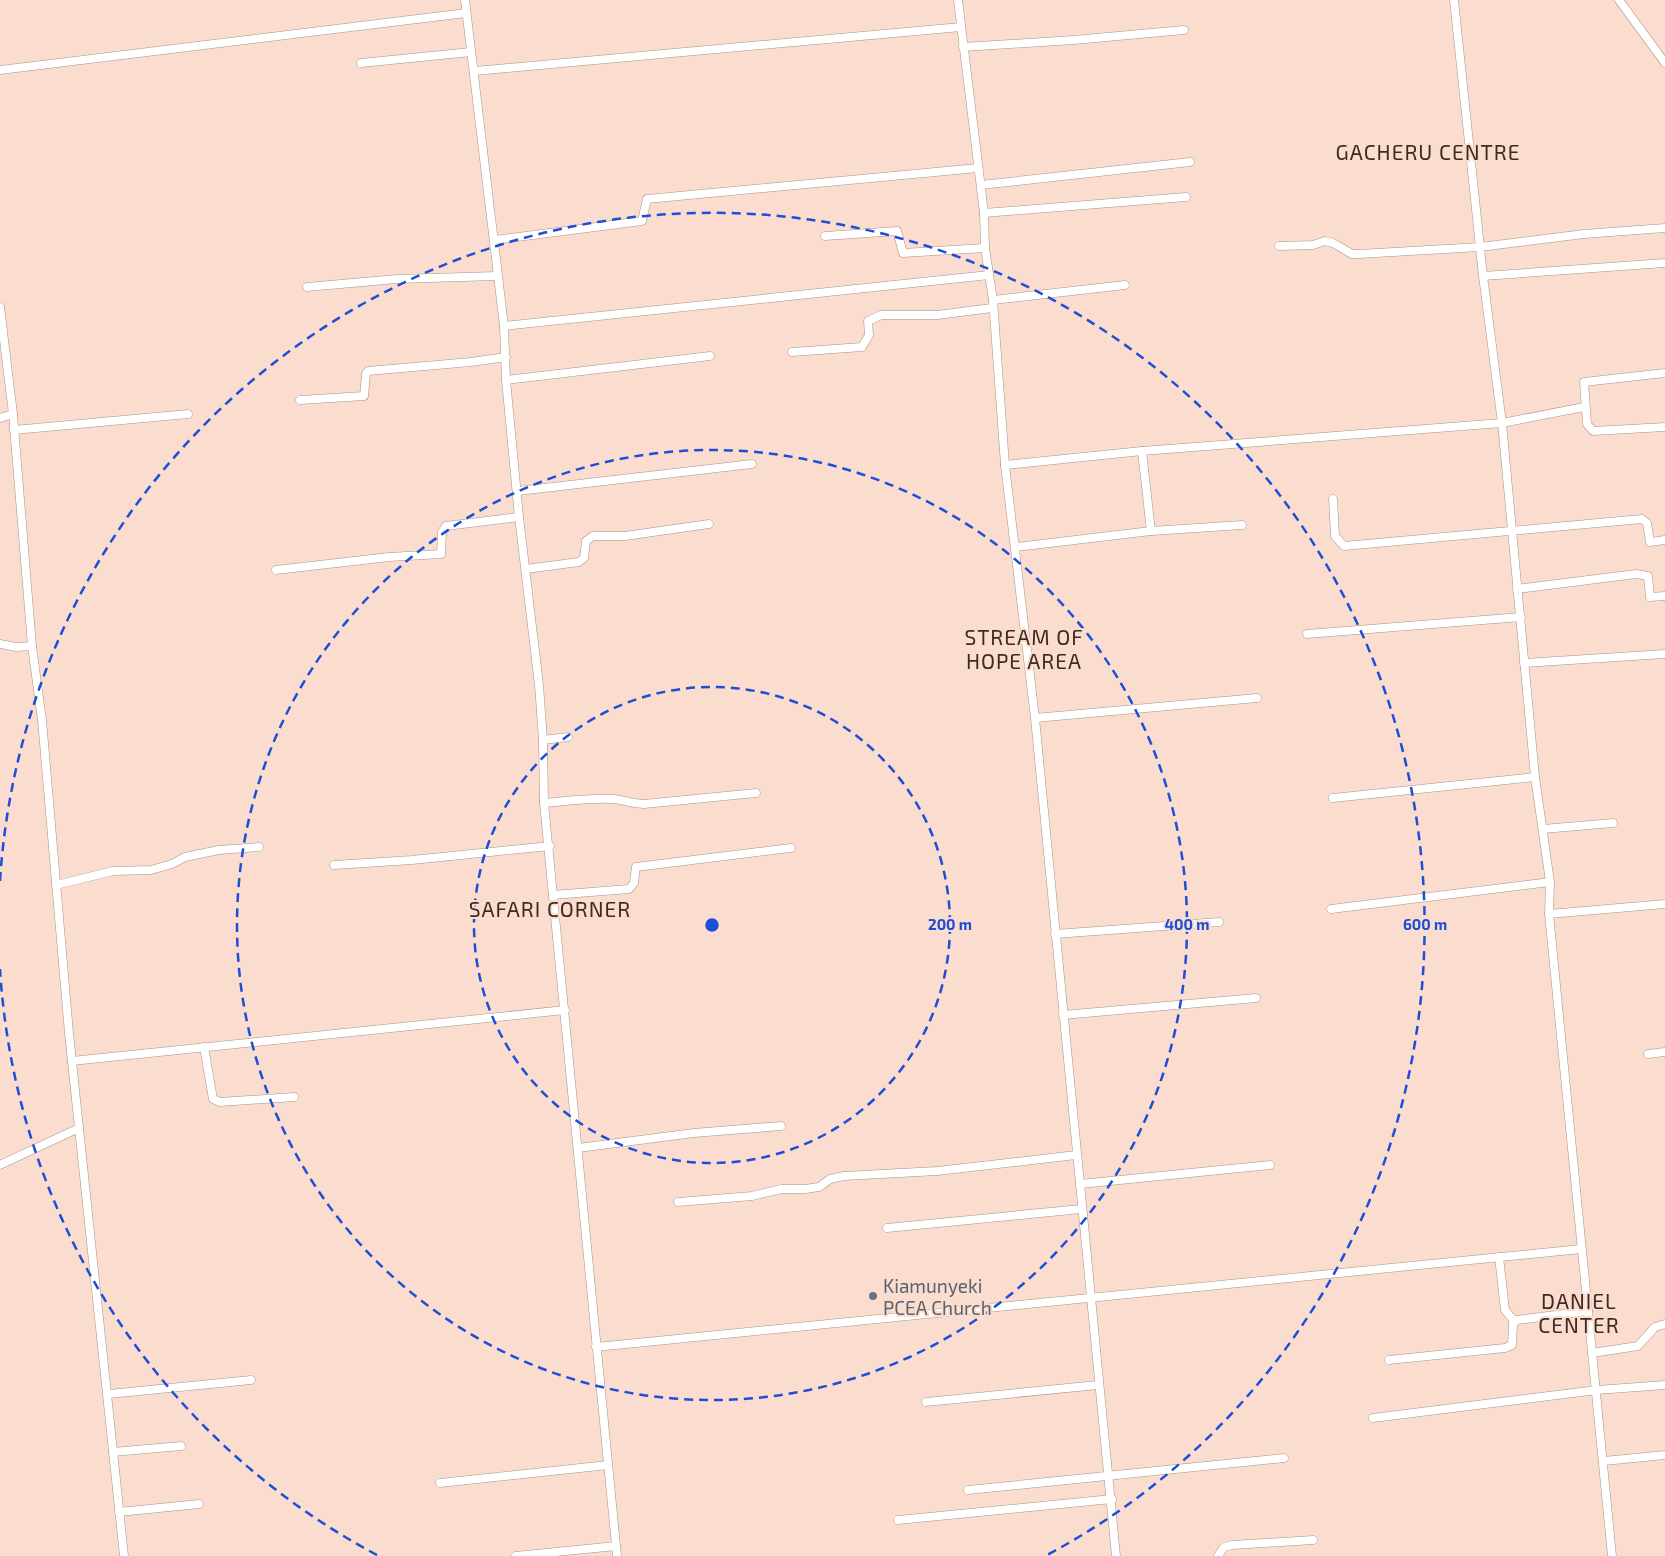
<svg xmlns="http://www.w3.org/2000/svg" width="1665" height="1556" font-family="'Exo 2',sans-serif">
<rect width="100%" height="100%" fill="#faddcf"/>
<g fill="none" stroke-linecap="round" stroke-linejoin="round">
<defs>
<g id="minor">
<polyline points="465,0 504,326 506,380 519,517 539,685 543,740 544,803 617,1556"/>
<polyline points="958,0 984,213 985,248 993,300 1005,465 1035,718 1116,1556"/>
<polyline points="1454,0 1483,276 1502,423 1535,777 1550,882 1549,914 1612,1556"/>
<polyline points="1619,0 1665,63"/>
<polyline points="963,47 1074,40 1184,30"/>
<polyline points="361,63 471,52"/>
<polyline points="0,70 466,13"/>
<polyline points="475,71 961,27"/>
<polyline points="981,185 1190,162"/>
<polyline points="984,213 1186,197"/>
<polyline points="825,236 897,231 903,253 985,248"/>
<polyline points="495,240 642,221 647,199 978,168"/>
<polyline points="1279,246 1313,245 1325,241 1333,243 1352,254 1359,254 1480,247 1584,234 1665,228"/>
<polyline points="1483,276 1665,263"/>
<polyline points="307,287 397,279 496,276"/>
<polyline points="993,300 1125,285"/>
<polyline points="0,307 13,414 32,646 42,720 69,1033 124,1556"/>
<polyline points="504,326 989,275"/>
<polyline points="792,352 862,347 869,335 868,321 881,315 937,315 992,308"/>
<polyline points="1665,373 1584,382 1587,424 1593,431 1665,427"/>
<polyline points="506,380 710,356"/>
<polyline points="300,400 364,396 366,374 368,371 471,362 506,357"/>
<polyline points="0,418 13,414"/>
<polyline points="14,430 188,414"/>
<polyline points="1142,451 1151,531"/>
<polyline points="1005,465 1142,451 1502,423 1584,407"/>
<polyline points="518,491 752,464"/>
<polyline points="1333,499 1335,536 1344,546 1642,519 1647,523 1650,542 1665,540"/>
<polyline points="1016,547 1151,531 1242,525"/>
<polyline points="526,569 579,562 584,558 586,541 593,536 625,536 709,524"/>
<polyline points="276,570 389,557 441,554 442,532 446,526 519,517"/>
<polyline points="1517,589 1636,574 1648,576 1650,597 1665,596"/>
<polyline points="1307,634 1521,617"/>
<polyline points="0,644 16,647 32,646"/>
<polyline points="1524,663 1665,654"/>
<polyline points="1035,718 1257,698"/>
<polyline points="543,740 568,737"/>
<polyline points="1333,798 1535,777"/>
<path d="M544 803C567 801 590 798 613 799 624 800 633 804 644 804L756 793"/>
<polyline points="1543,829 1613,823"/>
<polyline points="334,865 412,860 550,846"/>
<polyline points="56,885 113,871 151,870 172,864 185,857 219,850 259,847"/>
<polyline points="553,895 629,889 634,883 636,867 791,848"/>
<polyline points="1331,909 1550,882"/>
<polyline points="1549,914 1665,904"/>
<polyline points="1055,934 1219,922"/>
<polyline points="1063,1015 1256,998"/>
<polyline points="204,1047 213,1099 220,1102 294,1097"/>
<polyline points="1648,1054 1665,1052"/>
<polyline points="72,1061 565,1010"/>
<polyline points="578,1148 694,1133 781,1126"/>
<polyline points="0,1165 79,1128"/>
<polyline points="1080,1184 1270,1165"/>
<polyline points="678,1202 752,1196 781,1189 805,1189 819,1187 830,1179 844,1176 937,1171 1076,1155"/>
<polyline points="887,1228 1081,1209"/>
<polyline points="1499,1257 1505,1310 1514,1321"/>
<polyline points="596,1347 1581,1249"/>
<polyline points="1592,1353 1638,1346 1655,1327 1665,1324"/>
<polyline points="1389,1360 1505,1348 1512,1345 1513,1324 1517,1320 1588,1311"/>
<polyline points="109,1394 251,1380"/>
<polyline points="926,1402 1098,1385"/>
<polyline points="1373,1418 1597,1390 1665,1385"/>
<polyline points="113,1452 181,1446"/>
<polyline points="1604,1461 1665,1455"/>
<polyline points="440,1483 608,1465"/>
<polyline points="968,1490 1284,1458"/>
<polyline points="119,1512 199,1504"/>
<polyline points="898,1520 1112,1499"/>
<polyline points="516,1556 616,1546"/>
<polyline points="1218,1556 1224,1547 1232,1545 1313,1540"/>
</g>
</defs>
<use href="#minor" stroke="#ac9184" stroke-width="9"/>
<use href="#minor" stroke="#fff" stroke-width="8"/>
</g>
<g fill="none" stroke="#1d4ed8" stroke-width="2.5" stroke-dasharray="9 6">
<circle cx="712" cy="925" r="238"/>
<circle cx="712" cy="925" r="475"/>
<path d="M377 1555A713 713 0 0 1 0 969M0 881A713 713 0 1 1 1047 1555"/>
</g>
<circle fill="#6b7280" stroke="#faddcf" stroke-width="2" cx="873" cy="1296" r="5"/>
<g text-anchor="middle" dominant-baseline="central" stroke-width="4" stroke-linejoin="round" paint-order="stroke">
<g font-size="19" fill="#5b616d" stroke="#faddcf" text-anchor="start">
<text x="883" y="1285">Kiamunyeki<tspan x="883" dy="22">PCEA Church</tspan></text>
</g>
<g font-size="21" letter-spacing="1" fill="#3f2a1f" stroke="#faddcf">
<text x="1428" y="151">GACHERU CENTRE</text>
<text x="1024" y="636">STREAM OF<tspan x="1024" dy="24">HOPE AREA</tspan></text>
<text x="550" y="908">SAFARI CORNER</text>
<text x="1579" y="1300">DANIEL<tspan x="1579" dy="24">CENTER</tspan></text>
</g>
</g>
<circle cx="712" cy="925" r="8" fill="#1d4ed8" stroke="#faddcf" stroke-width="2.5"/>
<g font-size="15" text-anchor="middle" font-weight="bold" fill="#1d4ed8" stroke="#faddcf" stroke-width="4" stroke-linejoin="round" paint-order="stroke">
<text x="950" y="930">200 m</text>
<text x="1187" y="930">400 m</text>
<text x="1425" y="930">600 m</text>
</g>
</svg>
